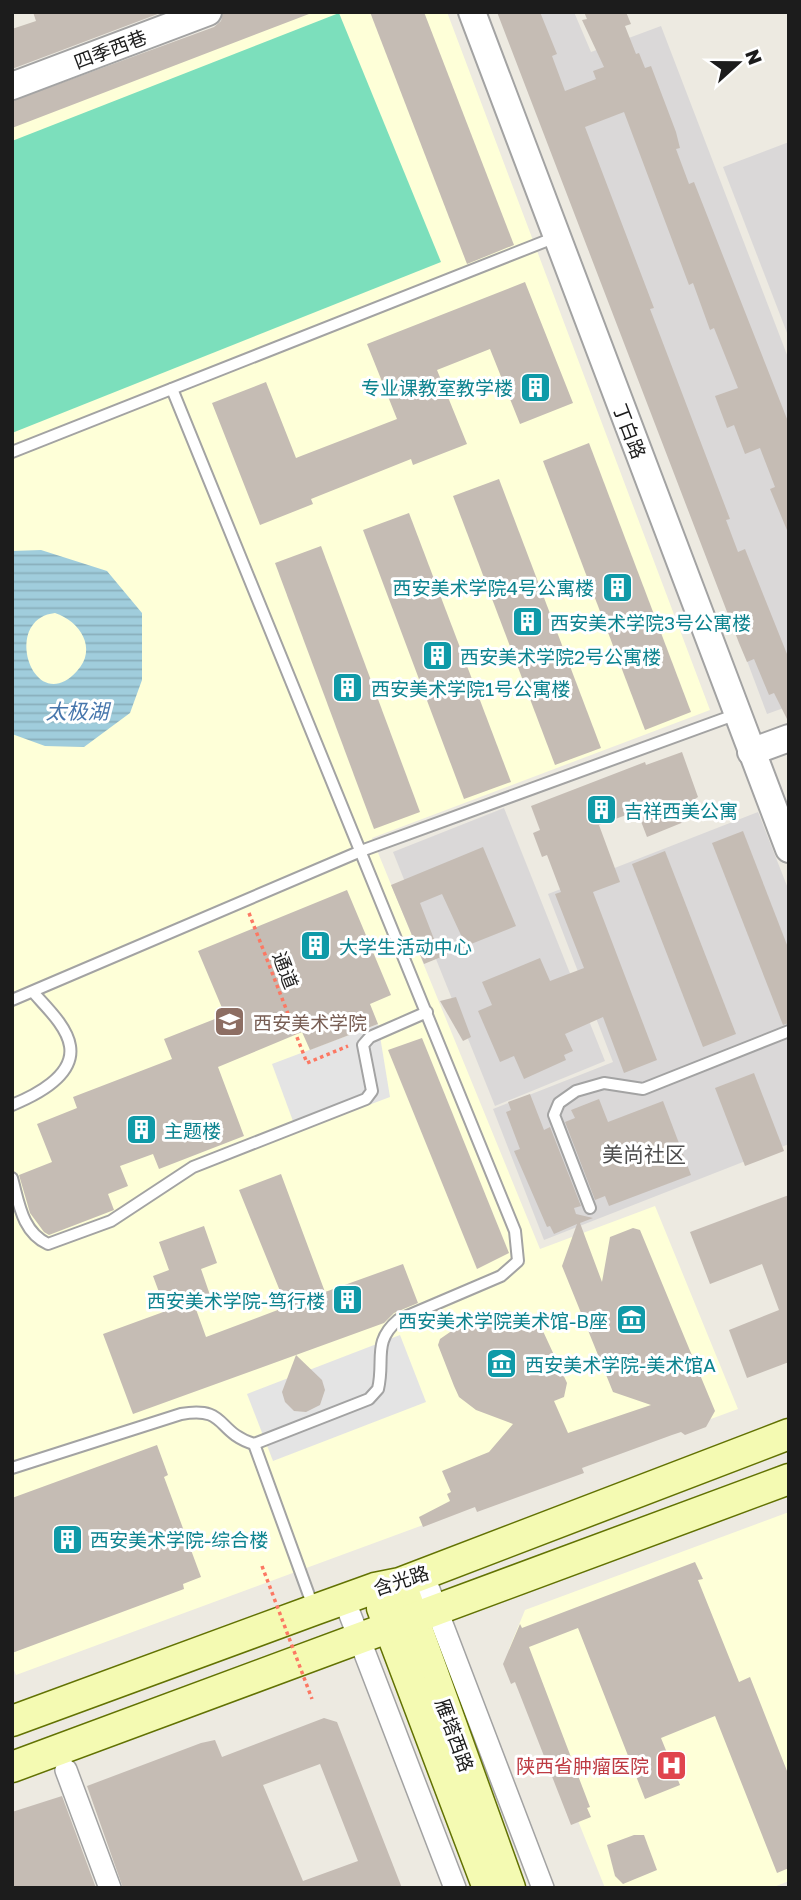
<svg xmlns="http://www.w3.org/2000/svg" width="801" height="1900" font-family="'Golos Text','Noto Sans SC',sans-serif">
<defs>
<pattern id="water-rules" width="6" height="5" patternUnits="userSpaceOnUse" patternTransform="scale(1.75)"><rect width="6" height="5" fill="#a0cddc"/><path d="M0 2.5h6" fill="none" stroke="#89afbc"/></pattern>
</defs>
<rect width="100%" height="100%" fill="#edeae1"/>
<g fill="#dad8d8">
<polygon points="503,12 574,12 591,52 661,26 789,360 789,706 767,714"/>
<polygon points="789,142 789,338 723,167"/>
<polygon points="504,808 605,1061 495,1106 393,852"/>
<polygon points="758,812 789,891 789,1144 544,1240 493,1109 613,1062 548,894"/>
</g>
<g fill="#feffd8">
<polygon points="291,12 447,12 710,710 372,838 540,1249 655,1206 738,1409 16,1675 12,1665 12,120"/>
<polygon points="789,1512 789,1881 771,1888 605,1888 509,1649 525,1610"/>
</g>
<polygon fill="#7cdfbc" points="339,13 441,262 12,433 12,141"/>
<g fill="#e4e4e4">
<polygon points="378,1024 390,1097 297,1132 272,1064"/>
<polygon points="400,1335 426,1402 273,1461 247,1394"/>
</g>
<path fill="url(#water-rules)" fill-rule="evenodd" d="M41 550 107 571 142 613V680L130 713 84 747 45 746 12 734V551ZM55 613C80 621 98 649 77 671 34 719 0 619 55 613Z"/>
<g fill="#c5bcb4" fill-rule="evenodd">
<polygon points="33,12 163,12 12,69 12,29 36,21"/>
<polygon points="223,12 309,14 12,128 12,101 214,27 221,21"/>
<polygon points="370,12 424,12 514,245 467,264"/>
<polygon points="497,12 540,12 557,54 552,56 565,91 596,79 593,71 604,67 582,20 587,19 584,12 626,12 631,24 625,26 636,54 639,53 645,68 651,66 676,132 680,148 676,149 689,184 694,182 789,424 789,535 770,489 775,487 760,448 745,454 734,425 727,428 715,396 738,388 714,328 710,330 693,283 689,285 624,112 585,127 654,308 650,309 730,519 726,520 738,552 745,549 789,659 789,723 774,693 769,695 754,659 747,662 739,643"/>
<polygon points="525,282 573,403 520,424 490,349 437,370 467,444 413,465 411,459 311,499 313,504 260,525 212,403 266,382 296,458 301,456 397,419 367,344"/>
<polygon points="589,443 691,712 645,730 543,461"/>
<polygon points="499,479 601,748 555,765 453,496"/>
<polygon points="409,513 511,782 464,799 363,530"/>
<polygon points="321,546 420,812 374,829 275,563"/>
<polygon points="682,752 698,797 695,799 701,815 647,837 637,811 599,825 620,882 593,892 657,1060 624,1073 603,1017 565,1034 573,1051 564,1055 566,1060 524,1079 514,1056 500,1062 478,1011 492,1005 482,982 540,958 550,981 584,968 555,894 561,892 547,855 542,857 533,833 540,830 531,806 645,762 646,765"/>
<polygon points="743,831 789,950 789,1023 783,1025 712,843"/>
<polygon points="483,847 516,926 466,946 442,894 420,903 441,957 424,964 391,885"/>
<polygon points="665,851 736,1034 703,1047 632,864"/>
<polygon points="347,890 391,995 370,1004 378,1024 310,1050 302,1032 218,1067 244,1136 159,1169 153,1154 120,1166 128,1186 108,1194 114,1210 49,1235 44,1232 30,1213 19,1175 52,1162 37,1124 77,1108 73,1097 172,1059 164,1039 225,1015 198,951"/>
<polygon points="456,997 471,1037 463,1041 440,1001"/>
<polygon points="422,1038 509,1253 477,1269 388,1050"/>
<polygon points="754,1073 784,1151 745,1166 715,1088"/>
<polygon points="530,1094 544,1130 550,1127 581,1206 574,1208 576,1214 593,1218 580,1223 602,1282 610,1237 633,1228 640,1230 715,1411 706,1427 685,1435 681,1432 672,1435 582,1468 584,1473 477,1512 475,1507 423,1527 419,1517 450,1501 447,1494 451,1492 442,1471 489,1452 513,1424 476,1410 459,1397 454,1386 438,1345 440,1339 466,1321 493,1311 509,1311 528,1317 542,1329 567,1383 564,1397 554,1401 568,1433 651,1405 613,1392 562,1266 577,1224 554,1234 550,1226 547,1227 514,1151 520,1149 506,1112 511,1110 508,1102"/>
<polygon points="599,1099 608,1122 663,1101 691,1175 609,1206 605,1196 595,1200 565,1122 575,1118 571,1110"/>
<polygon points="281,1174 325,1292 403,1264 418,1303 394,1313 384,1323 133,1414 103,1334 166,1311 153,1276 169,1270 159,1242 204,1226 217,1263 201,1269 210,1295 193,1301 206,1337 283,1308 277,1292 280,1291 239,1190"/>
<polygon points="789,1195 789,1362 747,1378 729,1330 779,1310 762,1264 710,1284 690,1232"/>
<polygon points="296,1355 322,1380 325,1390 320,1405 306,1412 294,1411 285,1402 282,1392"/>
<polygon points="157,1445 168,1475 164,1477 201,1577 183,1584 184,1589 12,1653 12,1498"/>
<polygon points="695,1562 703,1579 698,1580 739,1682 750,1677 789,1776 789,1868 777,1873 715,1716 661,1738 680,1785 645,1799 578,1628 529,1647 590,1807 587,1808 591,1817 571,1825 515,1682 511,1684 503,1664 520,1624 522,1628"/>
<path d="M324 1718 337 1722 402 1888H123L87 1786 201 1743 215 1740 222 1757ZM320 1764 358 1861 303 1881 263 1785Z"/>
<polygon points="62,1796 96,1888 12,1888 12,1812"/>
<polygon points="634,1835 644,1835 657,1870 623,1884 615,1876 607,1845"/>
</g>
<g fill="none" stroke-linecap="round" stroke-linejoin="round">
<defs>
<g id="service">
<polyline points="12,452 556,237"/>
<polyline points="12,1000 361,851 737,714"/>
<path d="M12 1105C34 1096 75 1076 70 1046 67 1026 45 1006 33 992"/>
<path d="M12 1178C19 1203 22 1232 48 1244L111 1221 193 1167 366 1099 372 1091 363 1045 370 1037 427 1012"/>
<polyline points="590,1208 554,1115 559,1103 576,1091 604,1083 643,1089 789,1031"/>
<polyline points="254,1444 314,1609"/>
<path d="M12 1468 181 1414C228 1406 215 1432 254 1444L369 1399 378 1389C385 1360 372 1342 398 1320L501 1276 518 1261 515 1231 172 389"/>
</g>
<g id="minor">
<polyline points="423,1574 543,1888"/>
<polyline points="344,1599 455,1888"/>
<polyline points="66,1770 110,1888"/>
</g>
<g id="tertiary">
<polyline points="472,12 789,849"/>
<polyline points="12,86 208,12"/>
<polyline points="751,752 789,738"/>
</g>
<g id="secondary">
<polyline points="406,1598 510,1888"/>
<polyline points="382,1608 488,1888"/>
<polyline points="12,1721 314,1610 375,1588 400,1583 789,1434"/>
<polyline points="12,1767 789,1479"/>
</g>
</defs>
<use href="#service" stroke="#a3a3a3" stroke-width="14"/>
<use href="#minor" stroke="#a3a3a3" stroke-width="24"/>
<use href="#tertiary" stroke="#a3a3a3" stroke-width="30"/>
<use href="#secondary" stroke="#627203" stroke-width="33"/>
<polyline stroke="#fc7863" stroke-width="3.5" stroke-dasharray="3.5 3.5" stroke-linecap="butt" points="249,913 307,1063 348,1046"/>
<use href="#service" stroke="#fff" stroke-width="10"/>
<use href="#minor" stroke="#fff" stroke-width="21"/>
<use href="#tertiary" stroke="#fff" stroke-width="26"/>
<use href="#secondary" stroke="#f4fab2" stroke-width="30"/>
<polyline stroke="#fc7863" stroke-width="3.5" stroke-dasharray="3.5 3.5" stroke-linecap="butt" points="262,1566 312,1699"/>
</g>
<defs>
<symbol id="building-square" viewBox="-11 -11 22 22"><rect x="-9" y="-9" width="18" height="18" rx="4" fill="#0f9aa8" stroke="#fff"/><path d="M-4-6H4V6H1V3H-1V6H-4ZM-2.5-4.3h1.7v1.8h-1.7ZM.8-4.3h1.7v1.8H.8ZM-2.5-1h1.7V.8h-1.7ZM.8-1h1.7V.8H.8Z" fill="#fff"/></symbol>
<symbol id="university-square" viewBox="-11 -11 22 22"><rect x="-9" y="-9" width="18" height="18" rx="4" fill="#8d6e63" stroke="#fff"/><path d="M0-5L7-2L0 1L-7-2ZM-4 1L0 2.5L4 1V4Q0 6-4 4Z" fill="#fff"/></symbol>
<symbol id="museum-square" viewBox="-11 -11 22 22"><rect x="-9" y="-9" width="18" height="18" rx="4" fill="#0f9aa8" stroke="#fff"/><path d="M0-6L6-3V-2H-6V-3ZM-5-1h2V3h-2ZM-1-1h2V3h-2ZM3-1h2V3H3ZM-6 4H6V6H-6Z" fill="#fff"/></symbol>
<symbol id="hospital-square" viewBox="-11 -11 22 22"><rect x="-9" y="-9" width="18" height="18" rx="4" fill="#e0444e" stroke="#fff"/><path d="M-5-5h3v3.5h4V-5h3V5h-3V1.5h-4V5h-3Z" fill="#fff"/></symbol>
</defs>
<g fill-rule="evenodd">
<use href="#building-square" x="518" y="370" width="35" height="35"/>
<use href="#building-square" x="600" y="570" width="35" height="35"/>
<use href="#building-square" x="510" y="604" width="35" height="35"/>
<use href="#building-square" x="420" y="638" width="35" height="35"/>
<use href="#building-square" x="330" y="670" width="35" height="35"/>
<use href="#building-square" x="584" y="792" width="35" height="35"/>
<use href="#building-square" x="298" y="928" width="35" height="35"/>
<use href="#university-square" x="212" y="1004" width="35" height="35"/>
<use href="#building-square" x="124" y="1112" width="35" height="35"/>
<use href="#building-square" x="330" y="1282" width="35" height="35"/>
<use href="#museum-square" x="614" y="1302" width="35" height="35"/>
<use href="#museum-square" x="484" y="1346" width="35" height="35"/>
<use href="#building-square" x="50" y="1522" width="35" height="35"/>
<use href="#hospital-square" x="654" y="1748" width="35" height="35"/>
</g>
<g text-anchor="middle" dominant-baseline="central" stroke-width="6" stroke-linejoin="round" paint-order="stroke">
<g font-size="19" fill="#1c1c1c" stroke="#fff">
<text transform="translate(110 49) rotate(-21)">四季西巷</text>
<text transform="translate(630 431) rotate(69)">丁白路</text>
<text transform="translate(286 970) rotate(69)">通道</text>
<text transform="translate(401 1580) rotate(-18)">含光路</text>
<text transform="translate(455 1735) rotate(70)">雁塔西路</text>
</g>
<g font-size="19" fill="#0d838f" stroke="#fff" text-anchor="start">
<text x="513" y="387" text-anchor="end">专业课教室教学楼</text>
<text x="594" y="587" text-anchor="end">西安美术学院4号公寓楼</text>
<text x="550" y="622">西安美术学院3号公寓楼</text>
<text x="460" y="656">西安美术学院2号公寓楼</text>
<text x="371" y="688">西安美术学院1号公寓楼</text>
<text x="624" y="810">吉祥西美公寓</text>
<text x="339" y="946">大学生活动中心</text>
<text x="164" y="1130">主题楼</text>
<text x="325" y="1300" text-anchor="end">西安美术学院-笃行楼</text>
<text x="608" y="1320" text-anchor="end">西安美术学院美术馆-B座</text>
<text x="525" y="1364">西安美术学院-美术馆A</text>
<text x="90" y="1539">西安美术学院-综合楼</text>
</g>
<g font-size="19" fill="#785e54" stroke="#fff" text-anchor="start">
<text x="253" y="1022">西安美术学院</text>
</g>
<g font-size="19" fill="#be3a42" stroke="#fff" text-anchor="end">
<text x="649" y="1765">陕西省肿瘤医院</text>
</g>
<g font-size="21" font-style="italic" fill="#4776ac" stroke="#fff">
<text x="77" y="711">太极湖</text>
</g>
<g font-size="21" fill="#4f4f4f" stroke="#fff">
<text x="644" y="1154">美尚社区</text>
</g>
</g>
<rect width="801" height="1900" fill="none" stroke="#1c1c1c" stroke-width="28"/>
<g transform="translate(738 63) rotate(69)" stroke="#ffffff" stroke-width="5" paint-order="stroke">
<path d="M0-5L12 26L0 18L-12 26Z" fill="#1c1c1c"/>
<text y="-10" font-size="19" font-weight="bold" text-anchor="middle" fill="#1c1c1c">N</text>
</g>
</svg>
